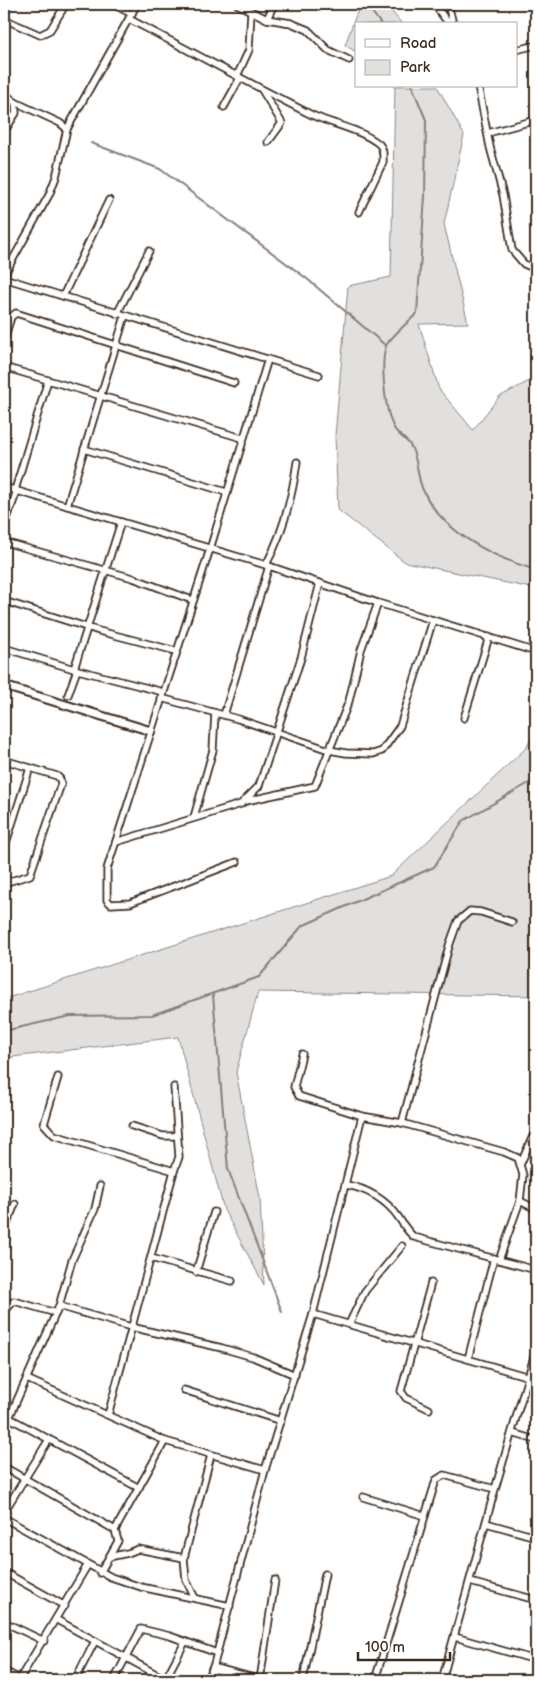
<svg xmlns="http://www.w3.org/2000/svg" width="540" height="1684" font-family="'Balsamiq Sans',sans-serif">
<rect width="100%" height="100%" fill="#fff"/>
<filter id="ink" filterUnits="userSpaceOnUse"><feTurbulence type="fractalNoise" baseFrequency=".02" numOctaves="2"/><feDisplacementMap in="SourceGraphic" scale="10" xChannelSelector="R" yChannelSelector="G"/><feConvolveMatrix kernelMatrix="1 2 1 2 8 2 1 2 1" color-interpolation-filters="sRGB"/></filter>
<g filter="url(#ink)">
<g fill="#e2e0de" stroke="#8e857e">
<polygon points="360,4 386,4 402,24 356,24 356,52 345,45"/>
<polygon points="395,86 437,86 464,135 444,224 468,323 419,324 439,389 473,430 499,397 533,379 536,379 536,589 405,562 338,510 335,436 348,286 391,277"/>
<polygon points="536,731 536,996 258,992 236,1072 260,1198 264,1285 224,1210 178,1037 4,1058 4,999 391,876 526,748"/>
</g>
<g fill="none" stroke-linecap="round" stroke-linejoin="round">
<g stroke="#887e77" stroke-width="2">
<polyline points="366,4 381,24"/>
<path d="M412 86 426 120 425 196 417 313C410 321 389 338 386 346 380 364 385 412 394 428 398 435 406 439 410 445 419 459 416 478 424 492 443 533 495 558 536 570"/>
<polyline points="91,143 160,169 306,278 385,345"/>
<polyline points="213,995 228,1169 282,1312"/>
<polyline points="4,1031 70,1016 152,1015 259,977 302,926 434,867 463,821 536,779"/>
</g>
<defs>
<g id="minor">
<polyline points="113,4 132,14"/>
<polyline points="237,4 267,19 274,4"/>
<polyline points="434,4 449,24"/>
<polyline points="448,4 453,24"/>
<polyline points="4,19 40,35 50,30 66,4"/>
<path d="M129 19C190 51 251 84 312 115 334 125 360 129 379 144 384 149 383 155 383 162L359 212"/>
<polyline points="267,19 291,23 308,30 328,50 349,60"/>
<polyline points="516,50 536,45"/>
<polyline points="237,76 249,50 251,11"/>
<polyline points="478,86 490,147 503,195 512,250 524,264 536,269"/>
<polyline points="262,90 282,123 268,142"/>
<polyline points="4,93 15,102"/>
<polyline points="224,107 240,78"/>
<polyline points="4,132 16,113 15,102 60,123 67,129"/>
<polyline points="488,133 536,120"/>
<polyline points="4,275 49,195 56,177 67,129 137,4"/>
<polyline points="4,278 319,375"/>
<polyline points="63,296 109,200"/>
<polyline points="117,314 149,251"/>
<polyline points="4,340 11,317 16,313 234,383"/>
<polyline points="4,367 242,438"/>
<polyline points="84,449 226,492"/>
<polyline points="4,487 269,566 378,603 536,652"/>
<polyline points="15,490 48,380"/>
<polyline points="67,506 125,316"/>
<polyline points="4,527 17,491"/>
<polyline points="4,542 133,578 192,600"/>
<path d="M266 565C283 533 292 498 297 462"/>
<polyline points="4,601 99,631 176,651"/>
<polyline points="4,648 74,669 163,692"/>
<polyline points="74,669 121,522"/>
<polyline points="68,695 77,670"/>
<polyline points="161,698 238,719 329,750 346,753 373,754 382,751 400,726 433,620"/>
<polyline points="224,715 269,566"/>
<polyline points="464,718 489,637"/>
<polyline points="4,760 57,776 60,779 61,784 30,875 4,883"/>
<polyline points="246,801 315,786 349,701 361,650 378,603"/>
<polyline points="194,817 213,750 215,713"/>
<polyline points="116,842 241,804 259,786 301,658 320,583"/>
<polyline points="4,843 7,840 30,768"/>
<polyline points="237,862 130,903 111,904 107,900 107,869 210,549 268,359"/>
<polyline points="302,1054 294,1087 299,1096 362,1116 402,1123 449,946 458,921 470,911 481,912 512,922"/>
<polyline points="58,1077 44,1124 54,1135 174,1171 108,1415"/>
<polyline points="402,1123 504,1152 518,1158 523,1175 520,1201 536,1209"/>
<polyline points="132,1126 163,1136 177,1136"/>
<polyline points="521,1163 536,1129"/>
<polyline points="174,1171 179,1157 174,1087"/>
<path d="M346 1185C366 1188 387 1200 399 1218 404 1226 407 1231 414 1237L536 1270"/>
<polyline points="4,1231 15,1204"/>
<polyline points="151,1258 232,1281"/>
<polyline points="499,1260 520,1201"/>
<polyline points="196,1272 214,1212"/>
<polyline points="59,1306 131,1327 222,1348 253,1357 295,1375"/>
<polyline points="4,1312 14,1301 56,1313"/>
<polyline points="313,1314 536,1379"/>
<polyline points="349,1324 365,1291 402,1246"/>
<polyline points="468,1359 494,1258"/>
<polyline points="27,1379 165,1441 265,1470"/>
<polyline points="184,1390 281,1421"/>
<polyline points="429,1409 406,1398 401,1391 431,1283"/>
<polyline points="4,1415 139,1488"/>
<polyline points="9,1418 59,1306 72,1260 95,1209 100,1186"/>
<polyline points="512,1433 536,1440"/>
<polyline points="4,1467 115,1530 118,1541 100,1573"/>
<polyline points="363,1497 425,1516"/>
<polyline points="4,1512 48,1441"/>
<polyline points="4,1518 111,1577 141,1587 230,1606"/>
<polyline points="486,1523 536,1537"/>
<polyline points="115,1530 165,1441"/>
<polyline points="109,1557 128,1553 138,1549 184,1558"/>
<polyline points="4,1572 65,1606"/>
<polyline points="470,1582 536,1600"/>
<polyline points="195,1598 186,1580 184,1558 211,1455"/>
<polyline points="57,1620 165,1679"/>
<polyline points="4,1622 44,1641"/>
<polyline points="455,1637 536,1660"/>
<polyline points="213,1668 265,1470 313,1314 362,1116"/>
<polyline points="4,1671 20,1679"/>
<polyline points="19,1680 87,1566"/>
<polyline points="75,1680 95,1641"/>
<polyline points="114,1680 141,1629 170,1636 217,1653"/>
<polyline points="165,1680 185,1642"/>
<polyline points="260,1680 275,1580"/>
<polyline points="303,1680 325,1574"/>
<polyline points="375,1680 436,1480 444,1475 495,1489"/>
<polyline points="442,1680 495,1489 536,1350"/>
</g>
<g id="tertiary">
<polyline points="4,686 151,731"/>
<polyline points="210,1680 213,1668 258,1680"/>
</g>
</defs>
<use href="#minor" stroke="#3b2a1e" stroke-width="9"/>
<use href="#tertiary" stroke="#3b2a1e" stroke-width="11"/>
<use href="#minor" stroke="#fff" stroke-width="5.5"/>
<use href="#tertiary" stroke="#fff" stroke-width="7"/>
</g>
</g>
<rect width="540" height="1684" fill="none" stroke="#fff" stroke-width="20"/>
<rect x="10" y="10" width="520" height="1664" fill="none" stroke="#3b2a1e" stroke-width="2" filter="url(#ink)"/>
<rect x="355" y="22" width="162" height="65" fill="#ffffff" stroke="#b1aaa5"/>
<rect x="365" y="39" width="25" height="8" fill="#ffffff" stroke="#b1aaa5"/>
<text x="400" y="48" font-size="15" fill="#3b2a1e">Road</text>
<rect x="365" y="60" width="25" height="15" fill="#e2e0de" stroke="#b1aaa5"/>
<text x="400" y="72" font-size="15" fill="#3b2a1e">Park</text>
<path d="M358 1652v8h92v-8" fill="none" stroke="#3b2a1e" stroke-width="2.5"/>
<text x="365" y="1652" font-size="15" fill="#3b2a1e" stroke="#ffffff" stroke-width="4" paint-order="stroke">100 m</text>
</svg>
